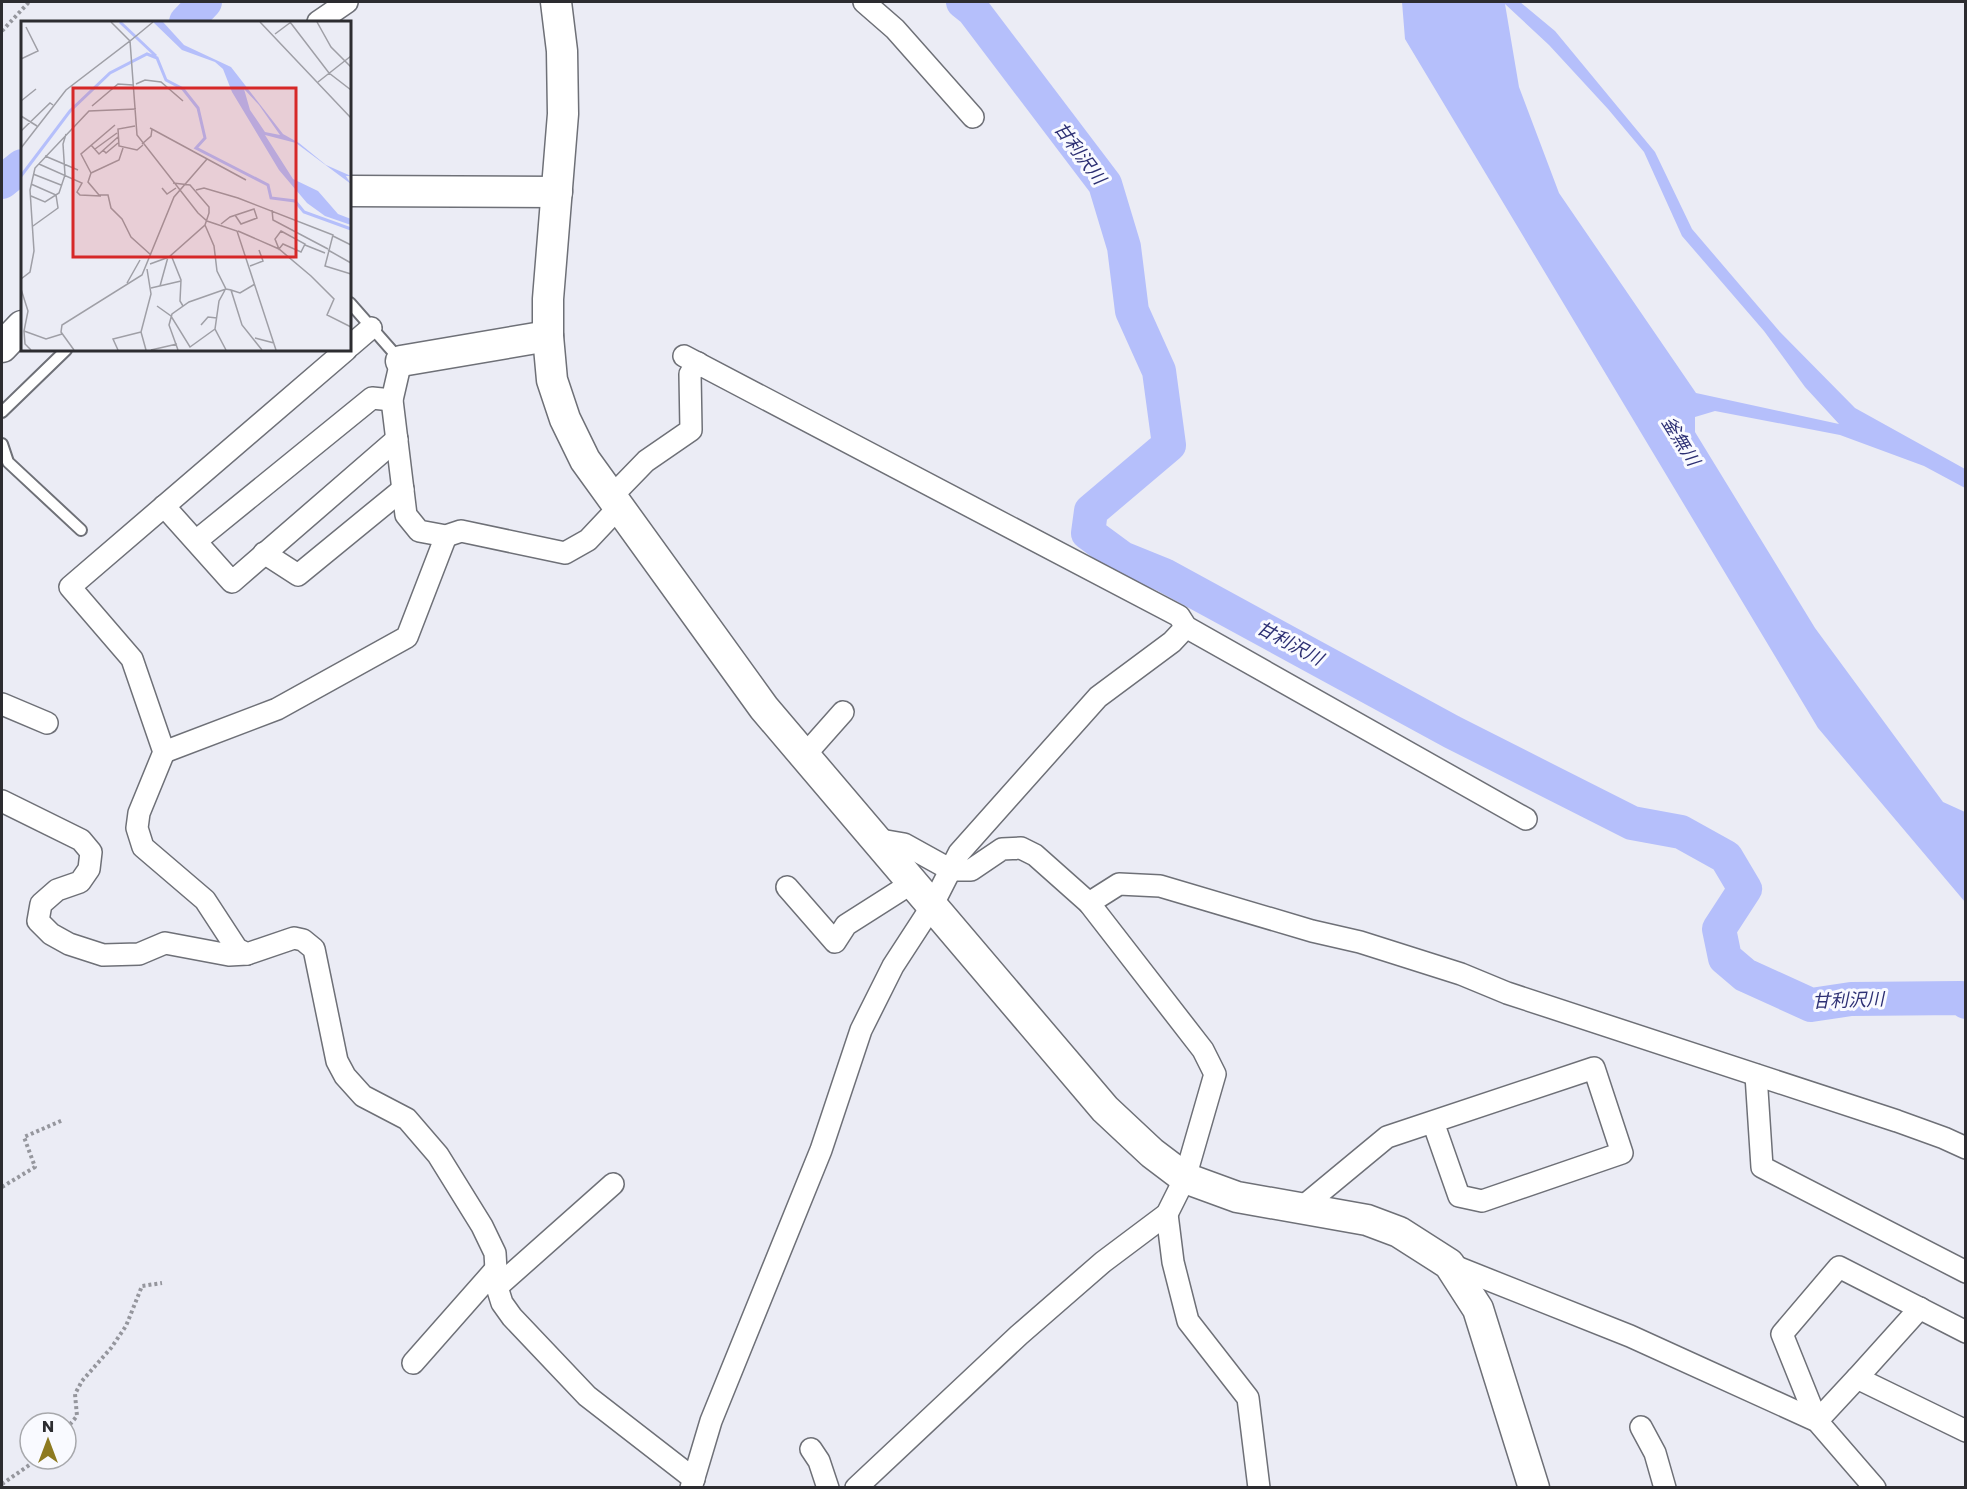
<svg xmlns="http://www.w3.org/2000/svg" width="1967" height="1489" font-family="Poppins,'Noto Sans JP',sans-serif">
<rect width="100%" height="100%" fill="#ebecf5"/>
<path fill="#b5bffb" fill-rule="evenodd" d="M1402 2H1520L1555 31 1655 152 1692 229 1780 332 1855 408 1965 469V488L1924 466 1840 435 1715 411 1695 417V432L1815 628 1943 802 1965 812V902L1818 728 1405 39ZM1505 4 1549 45 1608 109 1644 152 1682 236 1764 331 1805 387 1839 424 1696 393 1559 193 1519 87Z"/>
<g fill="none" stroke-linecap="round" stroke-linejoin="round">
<g stroke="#b5bffb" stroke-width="34">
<polyline points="963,2 973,10 1105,184 1124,247 1132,311 1159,371 1169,445 1091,511 1088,533 1122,558 1164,575 1452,732 1632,823 1681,832 1726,857 1745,889 1719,929 1725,958 1745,975 1811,1005 1851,999 1961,998 1966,1002"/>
<polyline points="186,22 205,2"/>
<polyline points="2,182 22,166"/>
</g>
<defs>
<g id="lane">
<polyline points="350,303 401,361"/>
<polyline points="2,412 66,350"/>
<polyline points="2,444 8,462 81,530"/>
</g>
<g id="street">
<polyline points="864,2 895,29 973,117"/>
<polyline points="318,22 347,2"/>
<polyline points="350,346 371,328"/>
<polyline points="346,350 70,587 132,659 164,752 139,813 137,828 143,847 205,900 237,949 247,954 294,938 303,940 314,949 337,1061 345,1076 363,1096 407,1119 438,1155 482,1226 495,1253 497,1287 502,1303 512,1317 587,1396 694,1479"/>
<polyline points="684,356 1179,616 1186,627 1526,819"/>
<polyline points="401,361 392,400 406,515 419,531 446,536 461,531 565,553 588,540 619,507"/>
<polyline points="612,496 646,461 691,430 690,374 698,363"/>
<polyline points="164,506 232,582 397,439"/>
<polyline points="196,541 372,398 392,400"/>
<polyline points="264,553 298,575 403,489"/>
<polyline points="2,704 47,723"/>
<polyline points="164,752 277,709 407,637 446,536"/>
<polyline points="804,756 843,712"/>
<polyline points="2,801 81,840 91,852 89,869 80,882 57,890 41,904 38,921 51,934 69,944 103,955 139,954 165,943 229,955 247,954"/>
<polyline points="787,887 835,942 846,925 912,883"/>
<polyline points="1089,903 1119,884 1160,886 1312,931 1360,942 1461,974 1507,993 1897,1121 1944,1138 1966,1148"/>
<polyline points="1756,1075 1762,1167 1966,1272"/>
<polyline points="1300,1209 1387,1137 1594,1068 1622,1153 1482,1201 1459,1196 1433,1122"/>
<polyline points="1167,1214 1173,1262 1188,1321 1248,1398 1259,1488"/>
<polyline points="1449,1264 1630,1336 1817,1421 1875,1488"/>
<polyline points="497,1287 613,1184"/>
<polyline points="1966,1332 1839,1267 1782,1334 1817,1421 1857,1378 1966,1431"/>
<polyline points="413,1363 495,1270"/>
<polyline points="1857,1378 1920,1308"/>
<polyline points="1641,1427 1655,1453 1665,1488"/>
<polyline points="811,1449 819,1461 828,1488"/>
<polyline points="691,1488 711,1421 821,1150 861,1030 893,966 932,906 959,853 1098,697 1172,642 1186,627"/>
<polyline points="856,1488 1019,1335 1103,1262 1167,1214 1185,1178 1215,1074 1203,1050 1089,903 1035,855 1021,848 1002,849 971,870 951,870 904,844 875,839"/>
</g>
<g id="secondary">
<polyline points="556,2 562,51 563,114 548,299 548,336 552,380 565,419 585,460 764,708 1105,1109 1152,1153 1185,1178 1237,1197 1367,1220 1399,1232 1449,1264 1478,1309 1534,1488"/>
<polyline points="350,191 557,192"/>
<polyline points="2,347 22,326"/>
<polyline points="401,361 548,336"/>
</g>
</defs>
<use href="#lane" stroke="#6e7077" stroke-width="14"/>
<use href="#street" stroke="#6e7077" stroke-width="24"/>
<use href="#secondary" stroke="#6e7077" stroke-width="33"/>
<g stroke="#95969d" stroke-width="4" stroke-dasharray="3 3" stroke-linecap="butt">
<polyline points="2,31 29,2"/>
<polyline points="2,1187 35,1167 24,1137 63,1120"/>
<polyline points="66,1429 77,1416 75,1394 82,1381 111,1348 126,1326 142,1286 162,1283"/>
<polyline points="2,1484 38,1459"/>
</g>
<use href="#lane" stroke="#fff" stroke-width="10"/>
<use href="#street" stroke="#fff" stroke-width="21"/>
<use href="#secondary" stroke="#fff" stroke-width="30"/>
</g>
<g text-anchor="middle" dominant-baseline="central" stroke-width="6" stroke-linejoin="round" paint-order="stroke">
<g font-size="18" font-style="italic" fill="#2c2f73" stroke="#f9faff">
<text transform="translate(1080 153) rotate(53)">甘利沢川</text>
<text transform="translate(1681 441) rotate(58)">釜無川</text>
<text transform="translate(1290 643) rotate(28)">甘利沢川</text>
<text transform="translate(1848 1000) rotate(-2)">甘利沢川</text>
</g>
</g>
<g transform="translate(21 21)">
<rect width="330" height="330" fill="#ebecf5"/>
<path d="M132 1H142L163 24 210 46 262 113 278 122 305 144 330 155H325L330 163 275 122 244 114 272 158 297 170 317 193 330 198V204L304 195 286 182 258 149 211 71 202 48 194 41 161 29ZM223 68 238 84 259 114 244 111 229 89Z" fill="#b5bffb" fill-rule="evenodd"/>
<path fill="none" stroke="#b5bffb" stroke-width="3" d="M99 1 135 35M0 155 49 90 89 52 126 33 136 37 145 59 162 68 177 87 184 117 175 127 247 164 250 177 274 180 283 191 330 208"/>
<path fill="none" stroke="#9f9fa6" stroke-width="1.5" d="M90 1 109 20 132 1M239 1 330 97M269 1 308 52 330 69M296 1 310 26 330 46M254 13 270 1M0 38 17 30 5 6M297 61 330 35M115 63 124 59 140 61 162 80M0 80 15 68M71 85 97 63 112 64M0 95 16 105M94 104 60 133 70 152 67 161 78 174H87L90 187 101 198 110 216 130 234M114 105 97 108 98 125 116 129 122 124M129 107 225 159M0 110 29 82 32 84M121 123 130 115 131 108M70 124 78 133 97 116M0 127 45 69 109 20 116 114 177 192 186 200 216 210 255 329M74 128 96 112M82 129 85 132 97 122M24 135 57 149M18 143 61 162 56 171 59 174 80 175M70 152 98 139 102 127M12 153 40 164M10 163 35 174 37 187 12 205M141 167 146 173 155 167M175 169 183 167 217 177 312 214 304 245 330 253M10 175 24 181 38 172 44 154 42 123 45 113M251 189 252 199 307 228M200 203 209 196 233 188 236 197 220 203 214 194M184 204 193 225 196 250 205 268 210 269 221 304 241 329M217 210 258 228 290 255 313 278 306 294 330 306M260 210 284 223 280 231 262 223 258 228 254 218ZM312 215 330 224M284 224 304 232M307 229 330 242M150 234 160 259 159 280 162 285M129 243 148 236 184 204 188 192V186L169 164 152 162M229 245 242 240 238 229M0 258 9 251 13 230 9 169 14 147 68 90 115 88M106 262 119 239M139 265 147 236M130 267 160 260M0 268 7 290 3 310 25 318 41 313M204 269 198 280 194 308 205 329M210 269 219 272 234 263M136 285 150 295 169 326 194 308M180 304 187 296 196 297M3 310 4 323 10 329M234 317 253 322M53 329 40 311 41 304 121 254 153 176 186 138M97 329 92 318 120 311M125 329 120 311 130 273 126 248M130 329 156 323M157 329 148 304 151 293 168 281 205 268"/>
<path fill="#d62828" fill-opacity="0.15" stroke="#d62828" stroke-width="3" d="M52 67H275V236H52Z"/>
<rect width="330" height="330" fill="none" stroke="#2c2c30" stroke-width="3"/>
</g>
<rect width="1967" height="1489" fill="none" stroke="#2c2c30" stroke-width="6"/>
<g transform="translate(48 1441)"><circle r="28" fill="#f9faff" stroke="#a7a8ac" stroke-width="1.5"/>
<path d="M0-4.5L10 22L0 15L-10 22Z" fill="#8d7a20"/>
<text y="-9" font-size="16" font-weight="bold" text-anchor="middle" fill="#2c2c30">N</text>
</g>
</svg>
